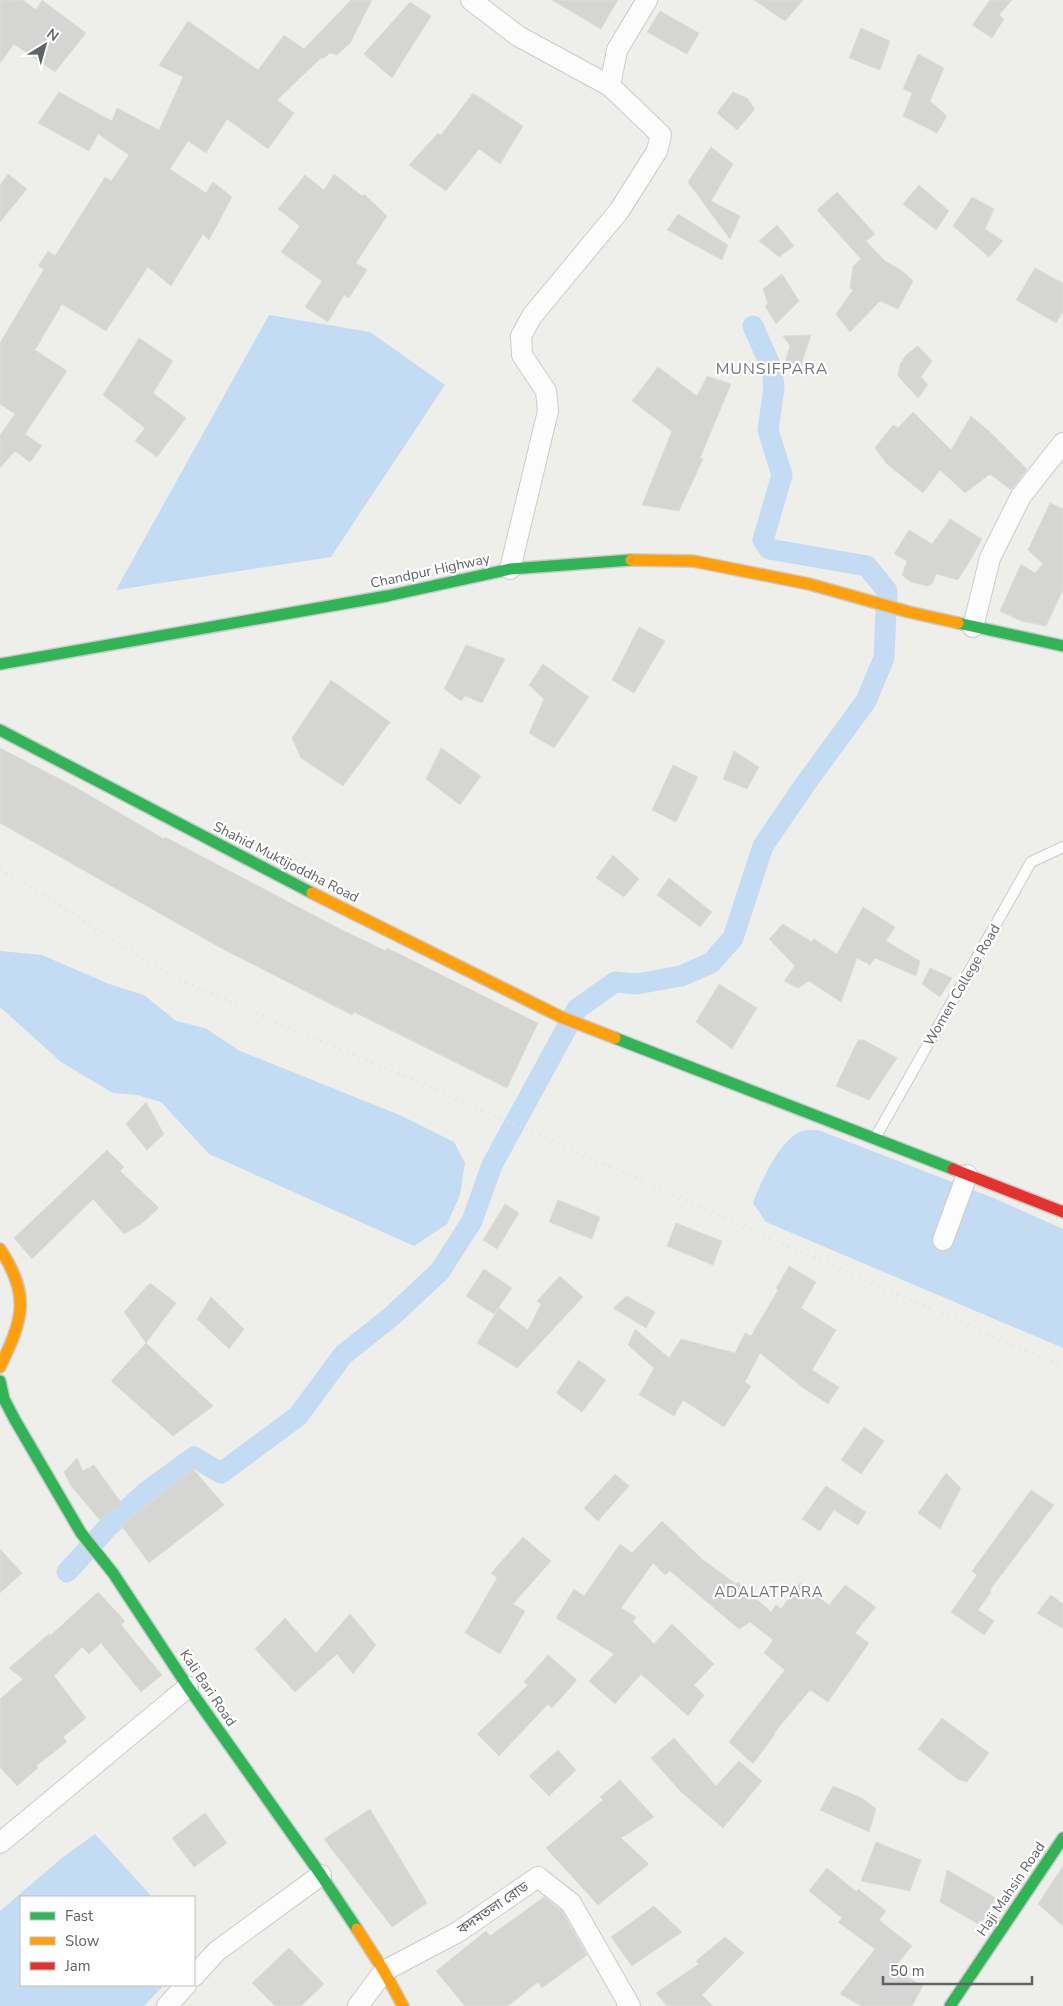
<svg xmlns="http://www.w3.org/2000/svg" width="1063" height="2006" font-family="'Nunito Sans','Noto Sans Bengali',sans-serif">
<rect width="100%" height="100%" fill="#eeeeea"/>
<g fill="#c3dbf3">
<polygon points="269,315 370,332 445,385 331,557 116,590"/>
<polygon points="0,951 42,955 109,984 144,995 176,1021 205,1028 240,1051 402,1116 454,1142 465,1163 460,1195 447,1224 414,1246 209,1154 161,1102 137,1095 113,1093 61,1062 0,1007"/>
<path d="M818 1130 991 1197 1063 1229V1348L766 1222 753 1203C760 1183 781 1138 802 1131 806 1129 813 1130 818 1130Z"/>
<polygon points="95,1834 152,1897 21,1897 21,1985 164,1985 144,2006 0,2006 0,1911 62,1858"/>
</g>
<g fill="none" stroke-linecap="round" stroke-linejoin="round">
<polyline stroke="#c3dbf3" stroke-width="21" points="67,1572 108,1527 146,1492 194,1457 221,1473 298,1416 343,1355 392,1316 440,1271 472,1221 492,1165 577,1009 615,982 637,984 681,976 711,963 733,938 763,846 806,783 866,701 884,658 887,591 867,566 769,549 763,540 782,475 768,430 774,388 772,369 753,326"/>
</g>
<g fill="#d5d5d3" stroke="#deddd9">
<polygon points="0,0 23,0 36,10 42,0 86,33 55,72 14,44 0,63"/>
<polygon points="351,0 372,0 350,43 337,55 330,53 323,59 322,57 277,100 294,113 268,149 227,119 206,153 188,141 170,169 206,193 213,182 232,197 209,240 203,234 171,286 148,267 106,331 62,304 35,350 67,371 25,434 42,446 30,462 15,451 0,468 0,435 15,414 0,404 0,343 44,269 38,266 48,251 55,256 105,177 111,181 129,155 98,134 89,151 38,123 59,92 112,121 117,108 159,130 183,77 159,65 188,21 258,70 284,35 304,49"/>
<polygon points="552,0 618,0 601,29"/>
<polygon points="754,0 803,0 785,21"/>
<polygon points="990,0 1012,0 999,15 1004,19 992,38 972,25"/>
<polygon points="410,2 431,16 392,78 364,54"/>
<polygon points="660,11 699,33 687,54 647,32"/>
<polygon points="861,28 890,41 880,70 849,58"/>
<polygon points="918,54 944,68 930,101 947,116 937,133 903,116 912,93 903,89"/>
<polygon points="733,92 747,98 755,109 737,130 717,113"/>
<polygon points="473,93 523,126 500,164 479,149 446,191 409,165 438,133 441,135"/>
<polygon points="711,147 733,164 711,201 740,216 730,239 688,182"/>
<polygon points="8,174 27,189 0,222 0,185"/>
<polygon points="334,174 362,196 364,194 387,216 356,263 367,270 349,298 344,295 328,322 305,307 322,281 281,252 300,226 278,209 305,175 324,190"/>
<polygon points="919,185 949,211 936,230 903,204"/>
<polygon points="837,192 875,234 866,241 885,261 901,270 913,281 898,309 880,301 850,332 836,314 853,290 850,288 853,266 861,259 817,210"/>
<polygon points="972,197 994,209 985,229 1003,241 989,257 953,226"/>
<polygon points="678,214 728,245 722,260 667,230"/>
<polygon points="777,225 794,246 779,257 759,241"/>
<polygon points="1035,268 1063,283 1063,311 1056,323 1016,300"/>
<polygon points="782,274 799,301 776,324 765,306 768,304 763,289"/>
<polygon points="811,335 800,368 784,365 790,346 783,336"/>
<polygon points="139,338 173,361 153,393 186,418 157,457 135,441 145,428 103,395"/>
<polygon points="918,346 932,361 921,377 928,385 918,398 898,376 900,364 906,355"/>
<polygon points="658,367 697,396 707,376 731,384 700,458 703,459 679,511 642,505 672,431 632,401"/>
<polygon points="913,412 951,450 971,416 990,432 1027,469 1011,490 990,474 965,493 940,470 923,493 887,464 875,448 893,425 898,428"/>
<polygon points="1050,503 1063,509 1063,590 1046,626 1021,621 1000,611 1021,564 1035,573 1043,564 1028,550"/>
<polygon points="950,519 982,539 971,559 958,580 936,574 933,583 927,586 911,582 902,575 907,561 894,554 909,530 932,544"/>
<polygon points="639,627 665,641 634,693 612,680"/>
<polygon points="466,645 505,659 482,703 465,696 461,701 444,689"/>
<polygon points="543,664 589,697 554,748 529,733 544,699 529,685"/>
<polygon points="331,680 390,722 343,786 301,758 292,738"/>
<polygon points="0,748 77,788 164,839 165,837 340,929 386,951 387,948 538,1023 507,1088 354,1012 352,1015 219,947 0,823"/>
<polygon points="441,748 481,776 460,805 426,779"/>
<polygon points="734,751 759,767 747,789 723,779"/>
<polygon points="673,765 698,777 676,822 652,810"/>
<polygon points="613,855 639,879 624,897 596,878"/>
<polygon points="669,878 712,912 700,927 657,895"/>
<polygon points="863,907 895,927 886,941 920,961 916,976 875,958 870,965 857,958 841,1002 809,981 798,988 784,981 795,966 769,939 783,924 812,942 814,939 837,954"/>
<polygon points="930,968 952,978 940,997 922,984"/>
<polygon points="719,984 757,1008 732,1049 696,1022"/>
<polygon points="858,1040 864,1040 897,1058 869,1100 836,1086"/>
<polygon points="146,1102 164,1134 147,1150 126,1124"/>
<polygon points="107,1150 124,1167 120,1171 159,1208 141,1224 124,1234 93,1199 32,1259 14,1238"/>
<polygon points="558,1200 600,1217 592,1239 549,1222"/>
<polygon points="505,1204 519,1213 497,1249 483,1240"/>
<polygon points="676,1223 722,1241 713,1265 667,1246"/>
<polygon points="789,1266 816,1282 801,1308 836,1330 812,1370 839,1387 828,1404 802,1387 760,1353 745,1382 751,1386 724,1427 683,1400 674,1416 639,1395 654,1368 628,1345 635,1329 669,1358 681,1339 735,1353 745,1333 751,1336 778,1290 776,1288"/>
<polygon points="484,1269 512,1288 494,1314 466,1296"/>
<polygon points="560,1276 583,1297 517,1368 477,1343 499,1308 528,1330 541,1304 537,1301"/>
<polygon points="150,1283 176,1303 146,1343 124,1312"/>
<polygon points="627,1296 655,1312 646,1328 613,1308"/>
<polygon points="211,1297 244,1329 229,1349 197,1319"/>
<polygon points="146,1343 213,1406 173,1436 111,1381"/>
<polygon points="579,1360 606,1380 582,1412 556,1393"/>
<polygon points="864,1427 884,1441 861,1474 841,1460"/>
<polygon points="77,1458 83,1471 94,1465 122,1504 100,1520 71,1486 64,1472"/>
<polygon points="193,1469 224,1505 149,1563 121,1525"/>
<polygon points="946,1473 961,1488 940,1529 918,1513"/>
<polygon points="615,1474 629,1486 598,1521 584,1508"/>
<polygon points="826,1486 866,1512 858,1525 834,1510 820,1531 802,1519"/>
<polygon points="1031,1490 1054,1505 990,1590 991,1592 978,1610 994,1621 984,1635 951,1612 977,1575 972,1571"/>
<polygon points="662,1521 702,1559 736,1584 738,1582 771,1612 776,1605 781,1609 800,1583 829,1605 845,1585 876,1607 855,1633 869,1643 828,1702 810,1690 774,1733 775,1734 753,1764 729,1742 785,1670 764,1653 773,1640 750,1622 739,1629 670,1571 665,1575 653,1563 621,1608 636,1617 633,1622 654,1644 672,1624 714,1664 694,1685 704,1695 688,1716 641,1674 615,1704 589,1681 614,1654 556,1618 574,1589 584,1596 620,1544 632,1553"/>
<polygon points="523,1537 551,1561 513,1604 525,1611 500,1654 465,1633 497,1578 491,1573"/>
<polygon points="0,1549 22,1573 0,1593"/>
<polygon points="98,1592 125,1621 121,1625 162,1675 141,1692 101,1643 89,1654 82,1647 54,1676 86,1718 63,1737 67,1742 36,1766 38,1768 17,1786 0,1767 0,1699 23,1679 9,1668 49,1634 50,1636"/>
<polygon points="1051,1595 1063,1604 1063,1629 1037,1613"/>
<polygon points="350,1614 376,1645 353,1674 337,1654 295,1692 255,1649 285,1618 316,1653"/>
<polygon points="548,1655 577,1680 552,1708 548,1704 499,1756 477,1734 528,1685 524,1682"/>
<polygon points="942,1718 989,1753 967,1782 959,1780 918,1749"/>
<polygon points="674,1738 716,1786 739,1761 762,1781 723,1828 680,1791 651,1758"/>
<polygon points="558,1750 576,1770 549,1796 529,1776"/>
<polygon points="620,1780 654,1817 621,1838 649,1864 598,1905 546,1848 603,1800 600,1797"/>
<polygon points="833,1786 862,1798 876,1809 869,1832 820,1810"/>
<polygon points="370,1809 427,1903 392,1927 324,1839"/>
<polygon points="205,1813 227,1843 194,1867 172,1838"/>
<polygon points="876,1842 921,1860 910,1891 861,1881"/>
<polygon points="1063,1866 1063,1926 1038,1904"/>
<polygon points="827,1868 857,1892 858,1889 886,1911 879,1920 912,1946 893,1969 923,1986 912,2006 861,2006 840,1994 875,1949 838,1922 842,1918 809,1891"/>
<polygon points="947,1870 996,1898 980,1925 940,1902"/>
<polygon points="544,1897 562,1911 587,1955 542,1988 538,1982 508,2006 465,2006 436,1971 486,1931 490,1936"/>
<polygon points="654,1906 682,1932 632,1966 611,1937"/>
<polygon points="725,1937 744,1953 702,1995 713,2006 667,2006 656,1993 699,1964 696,1961"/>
<polygon points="289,1948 324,1984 301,2006 275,2006 252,1983"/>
</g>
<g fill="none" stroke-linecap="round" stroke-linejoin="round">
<defs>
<polyline id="lane" points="875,1138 1031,862 1063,847"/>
<g id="street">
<polyline points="471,0 518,36 610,86 661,135 657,151 619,211 532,316 521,336 522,355 546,391 548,411 510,569"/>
<polyline points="610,86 617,50 647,0"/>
<polyline points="973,627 990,558 1021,496 1063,443"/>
<polyline points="943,1240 967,1175"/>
<polyline points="0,1843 188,1687"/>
<polyline points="194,1976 217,1951 321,1875"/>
<polyline points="167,2006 186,1985"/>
<polyline points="358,2006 384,1971 458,1932 538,1877 571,1903 630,2006"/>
</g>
<g id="fast">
<polyline points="958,623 1063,646"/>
<polyline points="0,664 387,596 510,569 631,560"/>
<polyline points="0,730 312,893"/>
<polyline points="615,1038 953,1169"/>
<polyline points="0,1381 4,1399 15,1420 81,1533 113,1573 188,1687 321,1875 357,1929"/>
<polyline points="950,2006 1063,1838"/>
</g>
<g id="slow">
<polyline points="631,560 693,561 809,584 909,612 958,623"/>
<polyline points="312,893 561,1017 615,1038"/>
<path d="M0 1249C31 1296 23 1319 0 1367"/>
<polyline points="357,1929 384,1971 403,2006"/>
</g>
<polyline id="jam" points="953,1169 1063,1212"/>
</defs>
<use href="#lane" stroke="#cbcccb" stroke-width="12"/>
<use href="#street" stroke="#cbcccb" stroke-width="22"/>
<use href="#fast" stroke="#cacaca" stroke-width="14"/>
<use href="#slow" stroke="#cacaca" stroke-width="14"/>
<use href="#jam" stroke="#cacaca" stroke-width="14"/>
<use href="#lane" stroke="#fcfcfc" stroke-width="10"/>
<use href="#street" stroke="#fcfcfc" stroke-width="20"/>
<use href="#fast" stroke="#30b455" stroke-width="11"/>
<use href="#slow" stroke="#ff9f0a" stroke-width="11"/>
<use href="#jam" stroke="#e5322d" stroke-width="11"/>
<path stroke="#e4e4e3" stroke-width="4" stroke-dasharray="1 6" stroke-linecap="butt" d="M0 870C66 905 124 953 192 985 278 1025 367 1058 453 1097 656 1187 859 1278 1063 1367"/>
</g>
<g text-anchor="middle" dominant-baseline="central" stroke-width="4.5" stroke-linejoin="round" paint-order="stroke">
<g font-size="14" fill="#5f6267" stroke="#fff">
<text transform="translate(430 571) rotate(-12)">Chandpur Highway</text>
<text transform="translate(286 862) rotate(27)">Shahid Muktijoddha Road</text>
<text transform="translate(962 985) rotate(-60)">Women College Road</text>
<text transform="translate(208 1688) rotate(56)">Kali Bari Road</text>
<text transform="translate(1011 1889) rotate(-56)">Haji Mahsin Road</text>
<text transform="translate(493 1908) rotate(-34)">কদমতলা রোড</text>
</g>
<g font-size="15" letter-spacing="1" fill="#717479" stroke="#fff">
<text x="769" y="1592">ADALATPARA</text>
</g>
<g font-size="16" letter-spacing="1" fill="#717479" stroke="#fff">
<text x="772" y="369">MUNSIFPARA</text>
</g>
</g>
<rect x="20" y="1896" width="175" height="90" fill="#ffffff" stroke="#bfc0c2"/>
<rect x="30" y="1912" width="25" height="8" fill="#30b455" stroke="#bfc0c2"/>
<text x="65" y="1921" font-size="15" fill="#5f6267">Fast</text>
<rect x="30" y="1937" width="25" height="8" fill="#ff9f0a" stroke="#bfc0c2"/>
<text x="65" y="1946" font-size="15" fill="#5f6267">Slow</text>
<rect x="30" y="1962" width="25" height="8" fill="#e5322d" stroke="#bfc0c2"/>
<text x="65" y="1971" font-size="15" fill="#5f6267">Jam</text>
<g transform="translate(45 45) rotate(37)" stroke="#ffffff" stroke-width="4" paint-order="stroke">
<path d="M0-4L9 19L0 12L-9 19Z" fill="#5f6267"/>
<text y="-8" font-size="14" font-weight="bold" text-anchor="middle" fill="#5f6267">N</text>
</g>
<path d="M883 1976v8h149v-8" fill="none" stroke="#5f6267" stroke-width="2.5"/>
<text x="890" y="1976" font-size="15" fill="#5f6267" stroke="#ffffff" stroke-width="4" paint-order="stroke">50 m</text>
</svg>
